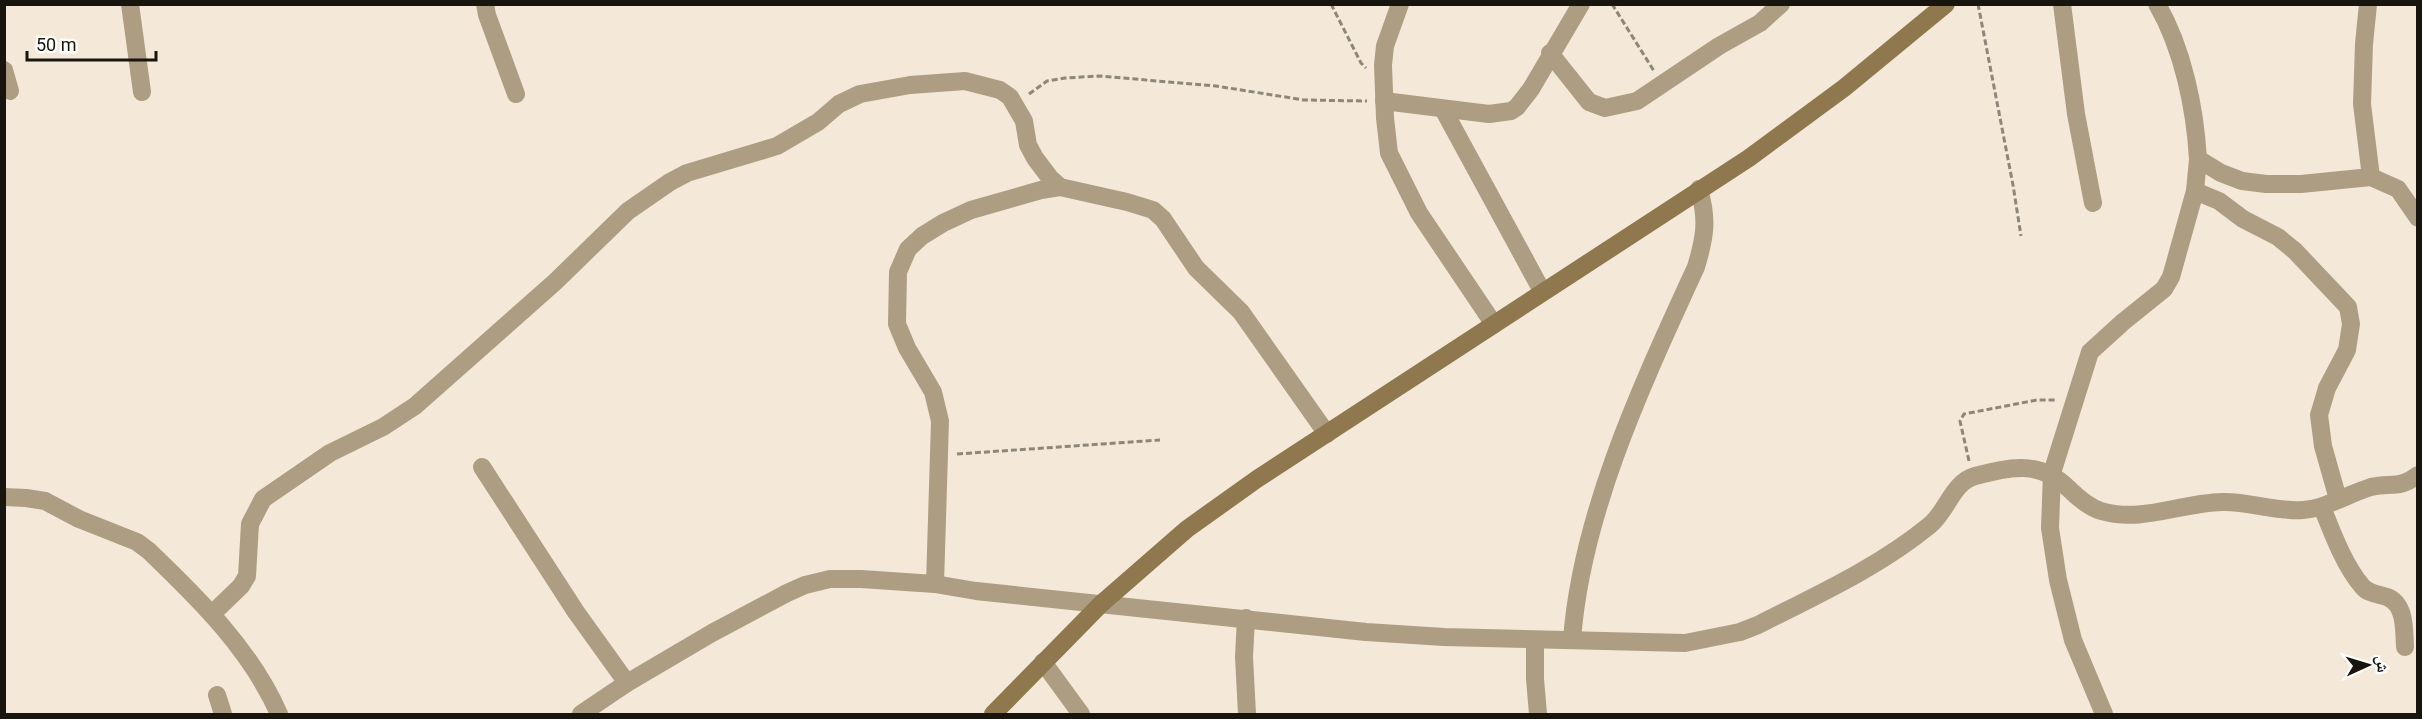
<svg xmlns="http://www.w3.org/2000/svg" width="2422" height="719" font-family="Roboto,'Noto Naskh Arabic',sans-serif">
<rect width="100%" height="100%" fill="#f4e9d8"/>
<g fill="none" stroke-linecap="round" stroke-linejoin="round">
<g stroke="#8d867a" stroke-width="3" stroke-dasharray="6 3" stroke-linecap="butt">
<polyline points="1331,4 1361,63 1366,68"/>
<polyline points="1612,4 1654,71"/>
<polyline points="1978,4 2013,185 2021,236"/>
<polyline points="1029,94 1047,81 1065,78 1099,76 1216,86 1304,100 1367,101"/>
<polyline points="957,454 1160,440"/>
<polyline points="1969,461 1960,421 1964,414 2037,400 2056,400"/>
</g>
<g stroke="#ad9d82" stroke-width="18">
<polyline points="130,4 142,92"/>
<polyline points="485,4 487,15 516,94"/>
<polyline points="1400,4 1385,46 1383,65 1385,118 1389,153 1419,213 1493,323"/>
<polyline points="2062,4 2076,114 2093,203"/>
<path d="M2157 4C2183 49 2195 108 2198 159L2221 173 2242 181 2266 184H2301L2371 177 2398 189 2418 218"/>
<polyline points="2368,4 2364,44 2362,104 2371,177"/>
<polyline points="1550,53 1589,102 1605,108 1637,101 1719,46 1760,23 1781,4"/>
<polyline points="4,70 10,91"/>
<polyline points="1384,101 1489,114 1511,111 1517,107 1531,89 1581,4"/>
<polyline points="1443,109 1542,291"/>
<polyline points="2195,191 2219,201 2243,219 2278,237 2295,251 2348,307 2351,324 2347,350 2327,388 2319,415 2323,446 2338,499"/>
<polyline points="482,467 576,612 627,683"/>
<path d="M4 497 26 498 45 501 79 519 137 542 149 551C199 599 251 650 279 714"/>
<path d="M2322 507C2332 532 2344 565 2362 586 2368 594 2378 594 2387 597 2406 604 2404 631 2405 647"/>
<polyline points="935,584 940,421 933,392 907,348 897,324 898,272 908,249 922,236 943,223 971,210 1041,190 1060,187 1127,202 1153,210 1163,219 1196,268 1241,312 1327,434"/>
<polyline points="212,614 241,586 247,576 250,524 263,499 330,453 383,427 415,406 555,282 628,211 670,182 687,173 777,146 818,122 839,104 860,94 910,85 965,81 1000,90 1010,97 1024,121 1028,145 1035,158 1050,178 1060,187"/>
<polyline points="1246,618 1244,657 1247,714"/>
<path d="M1572 639C1582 511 1643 383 1696 267 1705 237 1708 220 1699 189"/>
<polyline points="1535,640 1535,679 1538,714"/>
<polyline points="1043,662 1081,714"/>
<polyline points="217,695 223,714"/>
<path d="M581 714 627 683 712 633 787 593 805 585 830 579H861L935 584 976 591 1366 632 1444 637 1685 643 1740 632 1758 625C1817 595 1879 567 1930 525 1947 511 1953 482 1975 476 2011 467 2039 460 2068 488 2077 497 2088 507 2101 511 2142 523 2180 503 2222 502 2249 501 2275 512 2303 510 2327 508 2348 494 2371 487 2390 482 2398 490 2418 475"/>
<polyline points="2104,714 2073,640 2058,580 2050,528 2052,473 2090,352 2123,322 2164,289 2171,277 2195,191 2198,159"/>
</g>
<polyline stroke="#8f784e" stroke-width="18" points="993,714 1101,604 1187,529 1257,479 1749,158 1844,88 1946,4"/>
</g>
<rect width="2422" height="719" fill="none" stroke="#18140e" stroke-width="12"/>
<g transform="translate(2368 665) rotate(86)" stroke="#ffffff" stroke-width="4.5" paint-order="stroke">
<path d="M0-4.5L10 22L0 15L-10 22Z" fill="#18140e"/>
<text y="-9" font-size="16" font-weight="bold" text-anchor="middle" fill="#18140e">ش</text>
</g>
<path d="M27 51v9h129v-9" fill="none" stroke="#18140e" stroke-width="3"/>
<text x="36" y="51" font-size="18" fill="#18140e" stroke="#ffffff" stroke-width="4.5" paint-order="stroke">50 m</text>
</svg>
